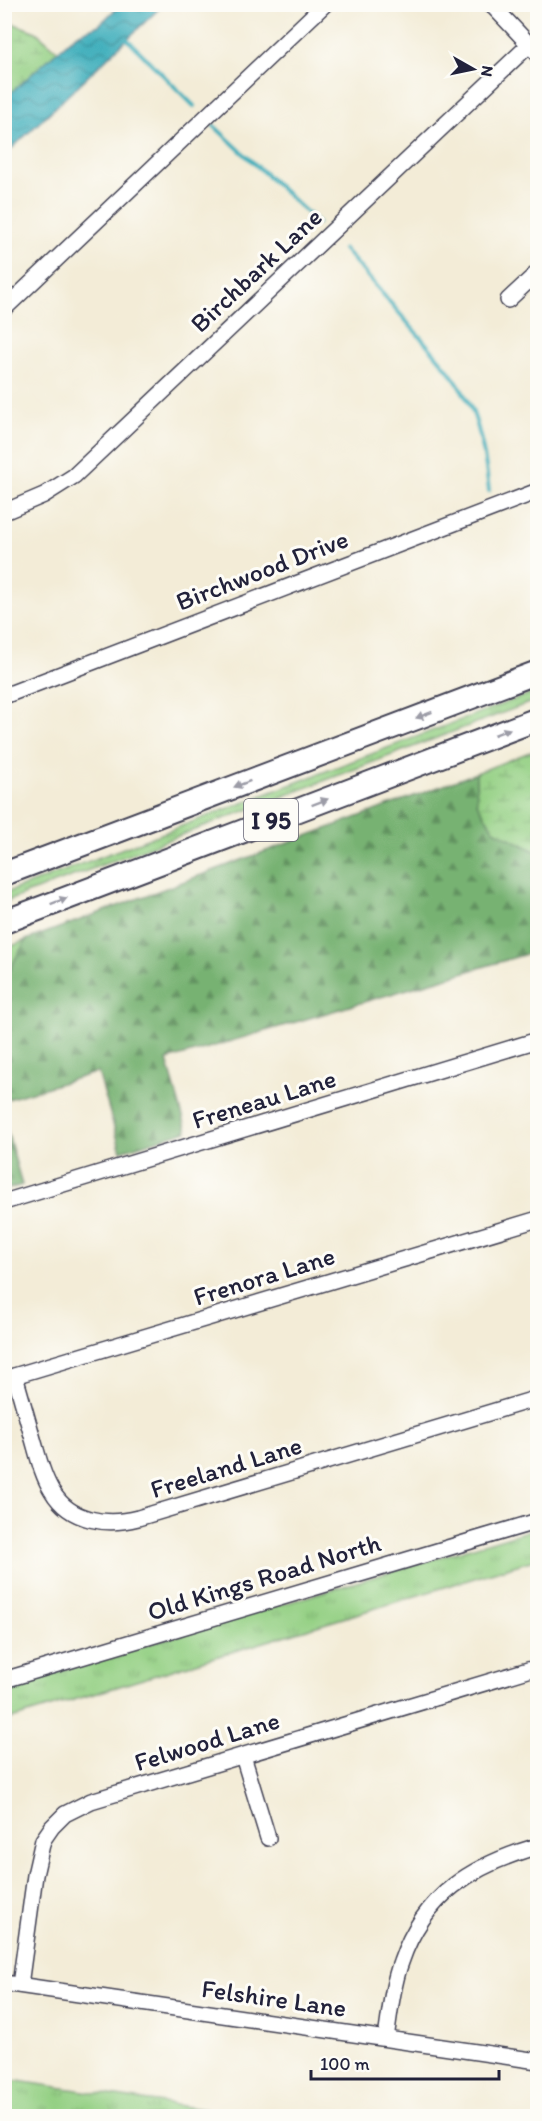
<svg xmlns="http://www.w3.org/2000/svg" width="542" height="2121" font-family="Itim,sans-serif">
<defs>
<pattern id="grass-tufts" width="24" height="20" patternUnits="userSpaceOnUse" patternTransform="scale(1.5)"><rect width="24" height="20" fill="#94d084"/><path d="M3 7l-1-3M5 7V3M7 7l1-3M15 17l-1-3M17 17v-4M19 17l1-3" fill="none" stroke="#7fb273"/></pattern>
<pattern id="forest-firs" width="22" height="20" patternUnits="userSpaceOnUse" patternTransform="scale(1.5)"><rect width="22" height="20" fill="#77b272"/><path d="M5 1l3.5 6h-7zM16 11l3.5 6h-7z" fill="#61905f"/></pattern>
<pattern id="wetland-marsh" width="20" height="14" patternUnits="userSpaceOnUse" patternTransform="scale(1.5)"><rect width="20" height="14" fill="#94d084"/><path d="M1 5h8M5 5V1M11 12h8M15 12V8" fill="none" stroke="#7fb273"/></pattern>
<pattern id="water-waves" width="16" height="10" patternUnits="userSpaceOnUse" patternTransform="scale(1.5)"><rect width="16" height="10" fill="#40afbc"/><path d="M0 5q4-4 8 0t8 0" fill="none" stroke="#358e9a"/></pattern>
</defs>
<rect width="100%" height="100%" fill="#fdfcf7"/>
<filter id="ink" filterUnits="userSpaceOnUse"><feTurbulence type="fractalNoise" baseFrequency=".0167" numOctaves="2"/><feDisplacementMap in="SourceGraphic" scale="12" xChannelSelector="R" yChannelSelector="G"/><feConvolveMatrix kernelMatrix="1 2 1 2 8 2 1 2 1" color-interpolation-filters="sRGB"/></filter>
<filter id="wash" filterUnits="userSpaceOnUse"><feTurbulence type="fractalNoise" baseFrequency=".008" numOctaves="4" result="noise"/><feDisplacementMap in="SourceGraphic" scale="24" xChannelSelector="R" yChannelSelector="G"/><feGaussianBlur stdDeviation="1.35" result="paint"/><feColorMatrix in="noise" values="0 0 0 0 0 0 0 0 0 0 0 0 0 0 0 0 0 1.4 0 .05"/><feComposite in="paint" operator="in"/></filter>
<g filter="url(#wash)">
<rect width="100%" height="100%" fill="#f3ecd7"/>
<g fill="url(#grass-tufts)" stroke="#5b7960" stroke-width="1.5">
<polygon points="537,691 537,700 5,902 5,893"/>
<polygon points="26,940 5,978 5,949"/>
<polygon points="537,1528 537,1559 5,1721 5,1687"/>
<polygon points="4,2079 5,2079 248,2116 5,2116"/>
</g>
<g fill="url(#forest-firs)" stroke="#4c6a56" stroke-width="1.5">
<polygon points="476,773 477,803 494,830 537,852 537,953 530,953 167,1060 187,1131 121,1151 98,1072 5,1100 5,978 26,940"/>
<polygon points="5,1123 22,1185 5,1190 4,1190"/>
</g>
<g fill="url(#wetland-marsh)" stroke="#5b7960" stroke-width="1.5">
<polygon points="4,20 36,32 58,51 5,98"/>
<polygon points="537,749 537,852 494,830 477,803 476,773"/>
</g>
<polygon fill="url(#water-waves)" stroke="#31687c" stroke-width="1.5" points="121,4 163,5 5,155 5,98 77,34 99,25"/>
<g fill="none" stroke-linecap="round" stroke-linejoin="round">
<g stroke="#40afbc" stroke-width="4">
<polyline points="127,39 194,106"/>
<polyline points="213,125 318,223"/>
<path d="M344 249C367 276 390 302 413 329 435 354 459 379 472 410 482 436 486 463 489 491"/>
</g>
</g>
</g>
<g filter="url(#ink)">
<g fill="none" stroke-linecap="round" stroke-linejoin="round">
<defs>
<g id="minor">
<polyline points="491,4 538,54"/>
<polyline points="508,300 538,272"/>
<polyline points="4,309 325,4"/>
<polyline points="4,512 44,495 74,476 529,45"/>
<polyline points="4,696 538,491"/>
<polyline points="4,1202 538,1040"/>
<path d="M15 1376C21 1397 27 1418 33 1439 38 1456 42 1475 52 1491 70 1522 107 1526 138 1518L538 1398"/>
<polyline points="4,1379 538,1219"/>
<polyline points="4,1680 538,1521"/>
<polyline points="243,1756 268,1838"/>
<polyline points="4,1983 538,2061"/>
<polyline points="20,1985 35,1875 43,1840 52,1827 65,1814 91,1801 538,1667"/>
<path d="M386 2038C390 2013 392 1986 401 1962 424 1894 473 1865 538 1846"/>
</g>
<g id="highway">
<polyline points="4,874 538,672"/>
<polyline points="4,922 538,719"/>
</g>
</defs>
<use href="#minor" stroke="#414052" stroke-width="18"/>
<use href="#highway" stroke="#414052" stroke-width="26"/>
<use href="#minor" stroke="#fff" stroke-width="15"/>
<use href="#highway" stroke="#fff" stroke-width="22"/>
</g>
<defs><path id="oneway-solid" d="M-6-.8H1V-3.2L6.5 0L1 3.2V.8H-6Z" transform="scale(1.5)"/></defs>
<g fill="#9c9ca7">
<use href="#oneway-solid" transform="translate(424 715) rotate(159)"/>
<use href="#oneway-solid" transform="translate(502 732) rotate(-21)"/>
<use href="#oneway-solid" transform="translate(242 784) rotate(159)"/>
<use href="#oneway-solid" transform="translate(320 802) rotate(-21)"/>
<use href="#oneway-solid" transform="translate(59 901) rotate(-21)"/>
</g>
</g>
<g text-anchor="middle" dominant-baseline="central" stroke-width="6" stroke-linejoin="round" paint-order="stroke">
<rect fill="#fdfcf7" stroke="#646373" stroke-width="1.5" x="244" y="799" width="54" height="42" rx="4.5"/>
<g font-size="24" font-weight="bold" fill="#22223b">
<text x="271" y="820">I 95</text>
</g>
<g font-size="26" fill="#22223b" stroke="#fdfcf7">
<text transform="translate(256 270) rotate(-43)">Birchbark Lane</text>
<text transform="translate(262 570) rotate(-21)">Birchwood Drive</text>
<text transform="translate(264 1099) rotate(-17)">Freneau Lane</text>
<text transform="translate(264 1276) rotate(-17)">Frenora Lane</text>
<text transform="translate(226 1467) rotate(-17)">Freeland Lane</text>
<text transform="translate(264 1577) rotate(-17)">Old Kings Road North</text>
<text transform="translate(207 1741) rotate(-17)">Felwood Lane</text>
<text transform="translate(274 1998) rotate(8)">Felshire Lane</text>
</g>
</g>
<rect width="542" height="2121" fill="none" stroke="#fdfcf7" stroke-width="24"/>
<g transform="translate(473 69) rotate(99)" stroke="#fdfcf7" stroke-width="4.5" paint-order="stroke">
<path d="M0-4.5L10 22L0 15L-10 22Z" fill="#22223b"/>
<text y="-9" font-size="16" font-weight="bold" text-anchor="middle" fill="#22223b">N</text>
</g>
<path d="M311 2070v9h188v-9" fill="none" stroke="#22223b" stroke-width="3"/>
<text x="320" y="2070" font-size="18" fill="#22223b" stroke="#fdfcf7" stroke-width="4.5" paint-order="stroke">100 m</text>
</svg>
